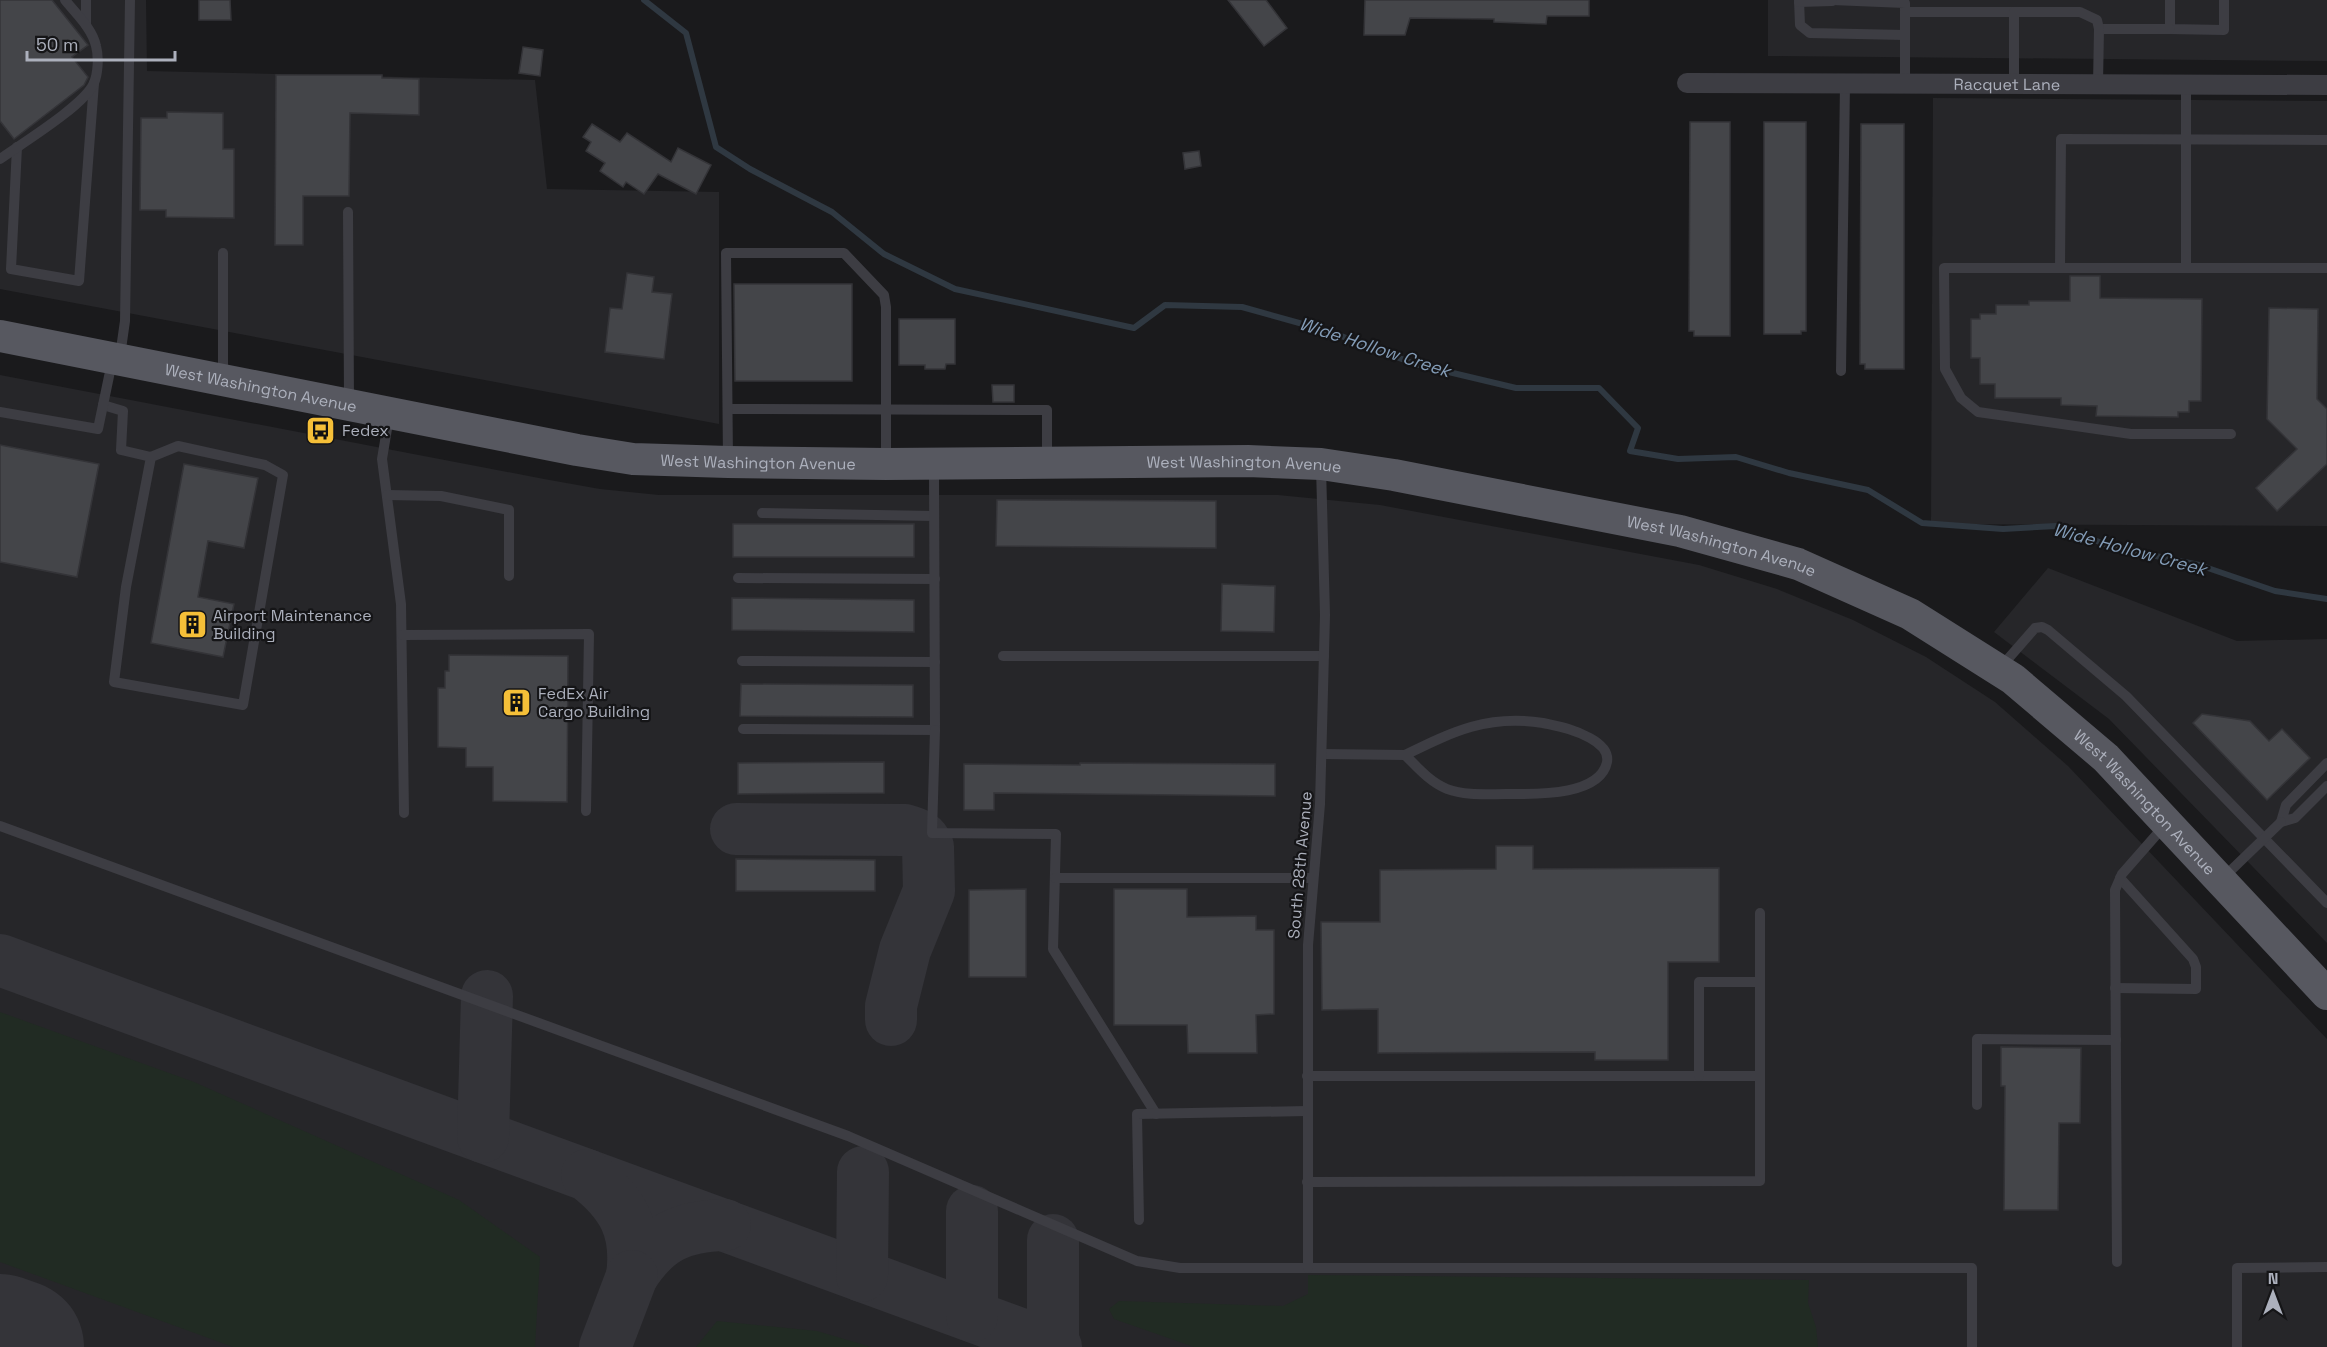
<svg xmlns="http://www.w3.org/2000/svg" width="2327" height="1347" font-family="'Space Grotesk',sans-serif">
<rect width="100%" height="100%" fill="#1a1a1c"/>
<g fill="#262629">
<polygon points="0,0 146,0 147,71 535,80 547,189 719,192 719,424 0,289"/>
<polygon points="1768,0 2327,0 2327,61 1768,56"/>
<polygon points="1933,98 2327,101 2327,526 1931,524"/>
<polygon points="0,375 544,479 600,489 659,495 1278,495 1380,505 1699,565 1777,589 1853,620 1926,657 1995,702 2068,766 2327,1039 2327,1347 0,1347"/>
<polygon points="2048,568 2237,641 2327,639 2327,943 2109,719 1994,632"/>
</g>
<g fill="#212b23">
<polygon points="0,1012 194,1082 459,1200 540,1257 535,1347 233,1347 0,1262"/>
<polygon points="1308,1275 1809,1280 1808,1303 1816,1327 1818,1347 1194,1347 1114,1319 1109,1309 1119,1301 1283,1306 1308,1294"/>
<polygon points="717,1321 817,1331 871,1347 696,1347"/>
</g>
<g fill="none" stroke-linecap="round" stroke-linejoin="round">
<polyline stroke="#2f3841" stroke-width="6" points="644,0 686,33 716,147 750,169 832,212 884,254 955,289 1134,328 1165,305 1242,307 1328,331 1415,364 1516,388 1599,388 1638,428 1630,451 1678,459 1736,457 1789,473 1868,490 1922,523 2003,529 2056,526 2113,547 2199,565 2275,591 2327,599"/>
<g stroke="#343439" stroke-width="52">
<path d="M736 829 905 830C916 833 924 836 928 847L929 891 905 950 891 1006V1020"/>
<polyline points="0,960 1056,1347"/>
<polyline points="483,1137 487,996"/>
<path d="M587 1175C623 1203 638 1230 632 1276 656 1238 681 1226 725 1225"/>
<polyline points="972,1211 972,1316"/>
<polyline points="862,1276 863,1172"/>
<polyline points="1053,1346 1053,1240"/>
<polyline points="605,1347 632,1276"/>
</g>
<polyline stroke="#343439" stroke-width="134" points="0,1341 17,1347"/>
</g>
<g fill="#444549" stroke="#343438" stroke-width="1.5">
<polygon points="0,0 52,0 88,45 72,57 88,77 84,85 14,139 0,121"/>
<polygon points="199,0 230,0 231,20 199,20"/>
<polygon points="1228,0 1266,0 1287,28 1264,46"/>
<polygon points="1365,0 1589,0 1589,16 1547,16 1546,24 1494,22 1494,19 1410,18 1405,35 1364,35"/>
<polygon points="523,47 543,50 540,76 519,73"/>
<polygon points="276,75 382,75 382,78 419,79 419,115 350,113 349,196 303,196 303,245 275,245"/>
<polygon points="167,112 223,113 223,149 234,149 234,218 166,217 166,210 140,210 141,118 167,118"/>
<polygon points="1690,122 1730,122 1730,336 1694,336 1694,331 1689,331"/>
<polygon points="1764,122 1806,122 1806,331 1801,331 1801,334 1764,334"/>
<polygon points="592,124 620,142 627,133 671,162 678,148 711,165 696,194 658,174 644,194 626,182 623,187 600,171 605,163 586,151 591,142 583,137"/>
<polygon points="1861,124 1904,124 1904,369 1865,369 1865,364 1860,364"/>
<polygon points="1199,151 1201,166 1185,169 1183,153"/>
<polygon points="627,273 654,277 652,292 672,294 664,359 605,352 610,308 622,309"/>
<polygon points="2070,276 2100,276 2100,298 2202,299 2201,401 2189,401 2189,412 2178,412 2178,417 2096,416 2097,406 2061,405 2061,398 1995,398 1995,384 1980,384 1980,358 1971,358 1971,319 1980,319 1980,314 1996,314 1996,305 2029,305 2029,301 2070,301"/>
<polygon points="734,284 852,284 852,381 735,381"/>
<polygon points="2269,308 2318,309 2317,399 2327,409 2327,464 2277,511 2256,488 2297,449 2267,419"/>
<polygon points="899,319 955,319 955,364 946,364 945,369 925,369 925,365 899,365"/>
<polygon points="992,385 1014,385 1014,402 993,402"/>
<polygon points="0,445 99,464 77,577 0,562"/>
<polygon points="184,464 258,478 244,548 208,541 198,597 234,604 223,657 151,643"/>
<polygon points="997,500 1216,501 1216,548 996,546"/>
<rect x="733" y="524" width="181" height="33"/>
<polygon points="1222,584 1275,586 1274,632 1221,631"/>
<polygon points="732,598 914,600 914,632 732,630"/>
<polygon points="449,655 568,656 567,802 493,801 493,767 466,767 466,748 438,747 438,688 445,688 445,671 449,671"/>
<polygon points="741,684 913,685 913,717 740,716"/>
<polygon points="2202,714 2250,721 2269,741 2282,729 2310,758 2267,800 2193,723"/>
<polygon points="884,762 884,793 738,794 738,763"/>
<polygon points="1080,763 1275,764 1275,796 994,793 994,810 964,810 964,764 1080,765"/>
<polygon points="1496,846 1533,846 1533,869 1719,868 1719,962 1668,962 1668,1060 1595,1060 1595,1052 1378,1053 1378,1009 1322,1010 1321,922 1380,922 1380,870 1496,869"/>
<polygon points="736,859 875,860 875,891 736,891"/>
<polygon points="1026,889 1026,977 969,977 969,890"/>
<polygon points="1114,889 1187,889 1187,917 1256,916 1256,930 1274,930 1274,1014 1256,1015 1257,1053 1188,1053 1187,1025 1114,1025"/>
<polygon points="2001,1047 2081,1048 2080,1123 2059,1123 2058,1210 2004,1210 2005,1086 2001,1086"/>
</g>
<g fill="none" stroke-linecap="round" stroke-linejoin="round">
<g stroke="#3d3d43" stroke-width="10">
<polyline points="1799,0 1800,25 1810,33 1905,35"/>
<polyline points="1832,0 1905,3 1905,12"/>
<polyline points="2170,0 2170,29 2224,30 2224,0"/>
<polyline points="1799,2 1832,1"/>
<polyline points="86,25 86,0"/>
<polyline points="2099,29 2170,29"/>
<polyline points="1905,83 1905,12 2014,12"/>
<polyline points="2014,84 2014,12 2080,12 2097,20 2099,29 2098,84"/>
<polyline points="17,147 11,269 79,281 94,83"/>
<path d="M0 159C21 144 85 105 94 83 98 73 99 57 96 46 92 28 76 14 65 0"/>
<polyline points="348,212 349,401"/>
<polyline points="223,253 223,379"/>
<polyline points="2060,268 2061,139 2327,140"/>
<polyline points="2186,268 2186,85"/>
<polyline points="120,356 125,321 130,0"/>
<polyline points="1841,371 1845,83"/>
<polyline points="103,405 123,411 121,450 151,457 178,446 265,465 283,475 243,705 114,682 126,587 151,457"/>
<polyline points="728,409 1047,410 1047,460"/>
<polyline points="0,412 98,429 112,362"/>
<polyline points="389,417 382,459 401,604 404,813"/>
<polyline points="2231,434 2131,434 1978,412 1961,398 1945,369 1944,268 2327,268"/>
<polyline points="728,460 726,253 844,253 884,295 886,307 886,461"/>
<polyline points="387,495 441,496 509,510 509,576"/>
<polyline points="762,513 934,516"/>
<polyline points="738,578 935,579"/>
<polyline points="402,635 589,634 586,811"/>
<polyline points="1003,656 1324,656"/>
<polyline points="742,661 935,662"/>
<polyline points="2000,668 2035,628 2042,627 2048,630 2126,696 2327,903"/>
<polyline points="743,729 935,730 934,467"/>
<polyline points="935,730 932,833 1056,834 1053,949 1156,1114"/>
<path d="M1322 754 1405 755C1418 768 1430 782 1447 789 1465 796 1487 794 1506 794 1532 794 1600 797 1607 762 1609 751 1599 743 1590 738 1573 729 1561 727 1543 723 1488 714 1452 732 1405 755"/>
<polyline points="2327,763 2286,805 2281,822 2295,818 2327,786"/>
<polyline points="0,826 848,1136 1137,1261 1180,1268 1972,1268 1972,1347"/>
<polyline points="1055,878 1313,878"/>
<polyline points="2223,878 2281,822"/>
<polyline points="2115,988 2196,989 2196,967 2193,959 2120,878"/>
<polyline points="1307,1076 1760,1076"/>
<polyline points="1699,1076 1699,982 1760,982"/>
<polyline points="1977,1105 1977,1039 2116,1040"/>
<polyline points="1307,1182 1760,1181 1760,913"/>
<polyline points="1139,1220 1137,1114 1307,1111"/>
<polyline points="2117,1262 2115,890 2122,874 2165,825"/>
<polyline points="1308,1268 1308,945 1320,804 1325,615 1321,467"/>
<polyline points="2237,1347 2237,1268 2327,1267"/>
</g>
<path stroke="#3d3d43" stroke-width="20" id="s1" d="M1687 83 2327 85"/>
<path stroke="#575860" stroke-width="32" id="s2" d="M0 336 577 450 633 459 728 462 886 464 1248 461 1321 464 1394 475 1680 531 1798 564 1910 614 2013 679 2106 758 2327 994"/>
</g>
<defs>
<symbol id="bus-square" viewBox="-11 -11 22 22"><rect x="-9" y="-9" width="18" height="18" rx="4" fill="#f5bf38" stroke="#151517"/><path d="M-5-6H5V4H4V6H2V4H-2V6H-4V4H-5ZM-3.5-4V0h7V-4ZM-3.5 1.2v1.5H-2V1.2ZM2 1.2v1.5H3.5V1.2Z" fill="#111"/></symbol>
<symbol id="building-square" viewBox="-11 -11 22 22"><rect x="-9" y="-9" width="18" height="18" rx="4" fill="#f5bf38" stroke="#151517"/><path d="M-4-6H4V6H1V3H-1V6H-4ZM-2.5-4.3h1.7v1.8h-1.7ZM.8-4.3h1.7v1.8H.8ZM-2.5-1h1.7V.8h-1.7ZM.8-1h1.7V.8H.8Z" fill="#111"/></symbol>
</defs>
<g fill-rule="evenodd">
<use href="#bus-square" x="304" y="414" width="33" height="33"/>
<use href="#building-square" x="176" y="608" width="33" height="33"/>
<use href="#building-square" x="500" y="686" width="33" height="33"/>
</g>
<g text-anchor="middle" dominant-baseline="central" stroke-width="4.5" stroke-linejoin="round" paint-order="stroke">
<g font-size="16" fill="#acb0bc" stroke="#151517">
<text stroke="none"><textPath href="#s1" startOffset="320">Racquet Lane</textPath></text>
<text stroke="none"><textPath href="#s2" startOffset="266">West Washington Avenue</textPath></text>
<text stroke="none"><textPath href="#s2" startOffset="770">West Washington Avenue</textPath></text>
<text stroke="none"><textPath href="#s2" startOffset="1256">West Washington Avenue</textPath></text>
<text stroke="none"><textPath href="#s2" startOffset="1742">West Washington Avenue</textPath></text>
<text stroke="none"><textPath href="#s2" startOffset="2246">West Washington Avenue</textPath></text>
<text transform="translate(1300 865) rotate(-85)">South 28th Avenue</text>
</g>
<g font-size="16" fill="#acb0bc" stroke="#151517" text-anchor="start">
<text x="342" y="430">Fedex</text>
<text x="213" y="615">Airport Maintenance<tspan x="213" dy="18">Building</tspan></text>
<text x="538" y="693">FedEx Air<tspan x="538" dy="18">Cargo Building</tspan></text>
</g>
<g font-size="18" font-style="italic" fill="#839cb7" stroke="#151517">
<text transform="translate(1375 347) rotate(18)">Wide Hollow Creek</text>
<text transform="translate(2130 549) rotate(15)">Wide Hollow Creek</text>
</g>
</g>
<g transform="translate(2273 1293)" stroke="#151517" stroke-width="4.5" paint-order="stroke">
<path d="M0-4.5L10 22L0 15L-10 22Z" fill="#acb0bc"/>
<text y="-9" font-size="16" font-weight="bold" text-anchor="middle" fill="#acb0bc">N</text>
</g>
<path d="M27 51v9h148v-9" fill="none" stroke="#acb0bc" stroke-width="3"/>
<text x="36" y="51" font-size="18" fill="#acb0bc" stroke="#151517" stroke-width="4.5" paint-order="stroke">50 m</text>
</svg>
